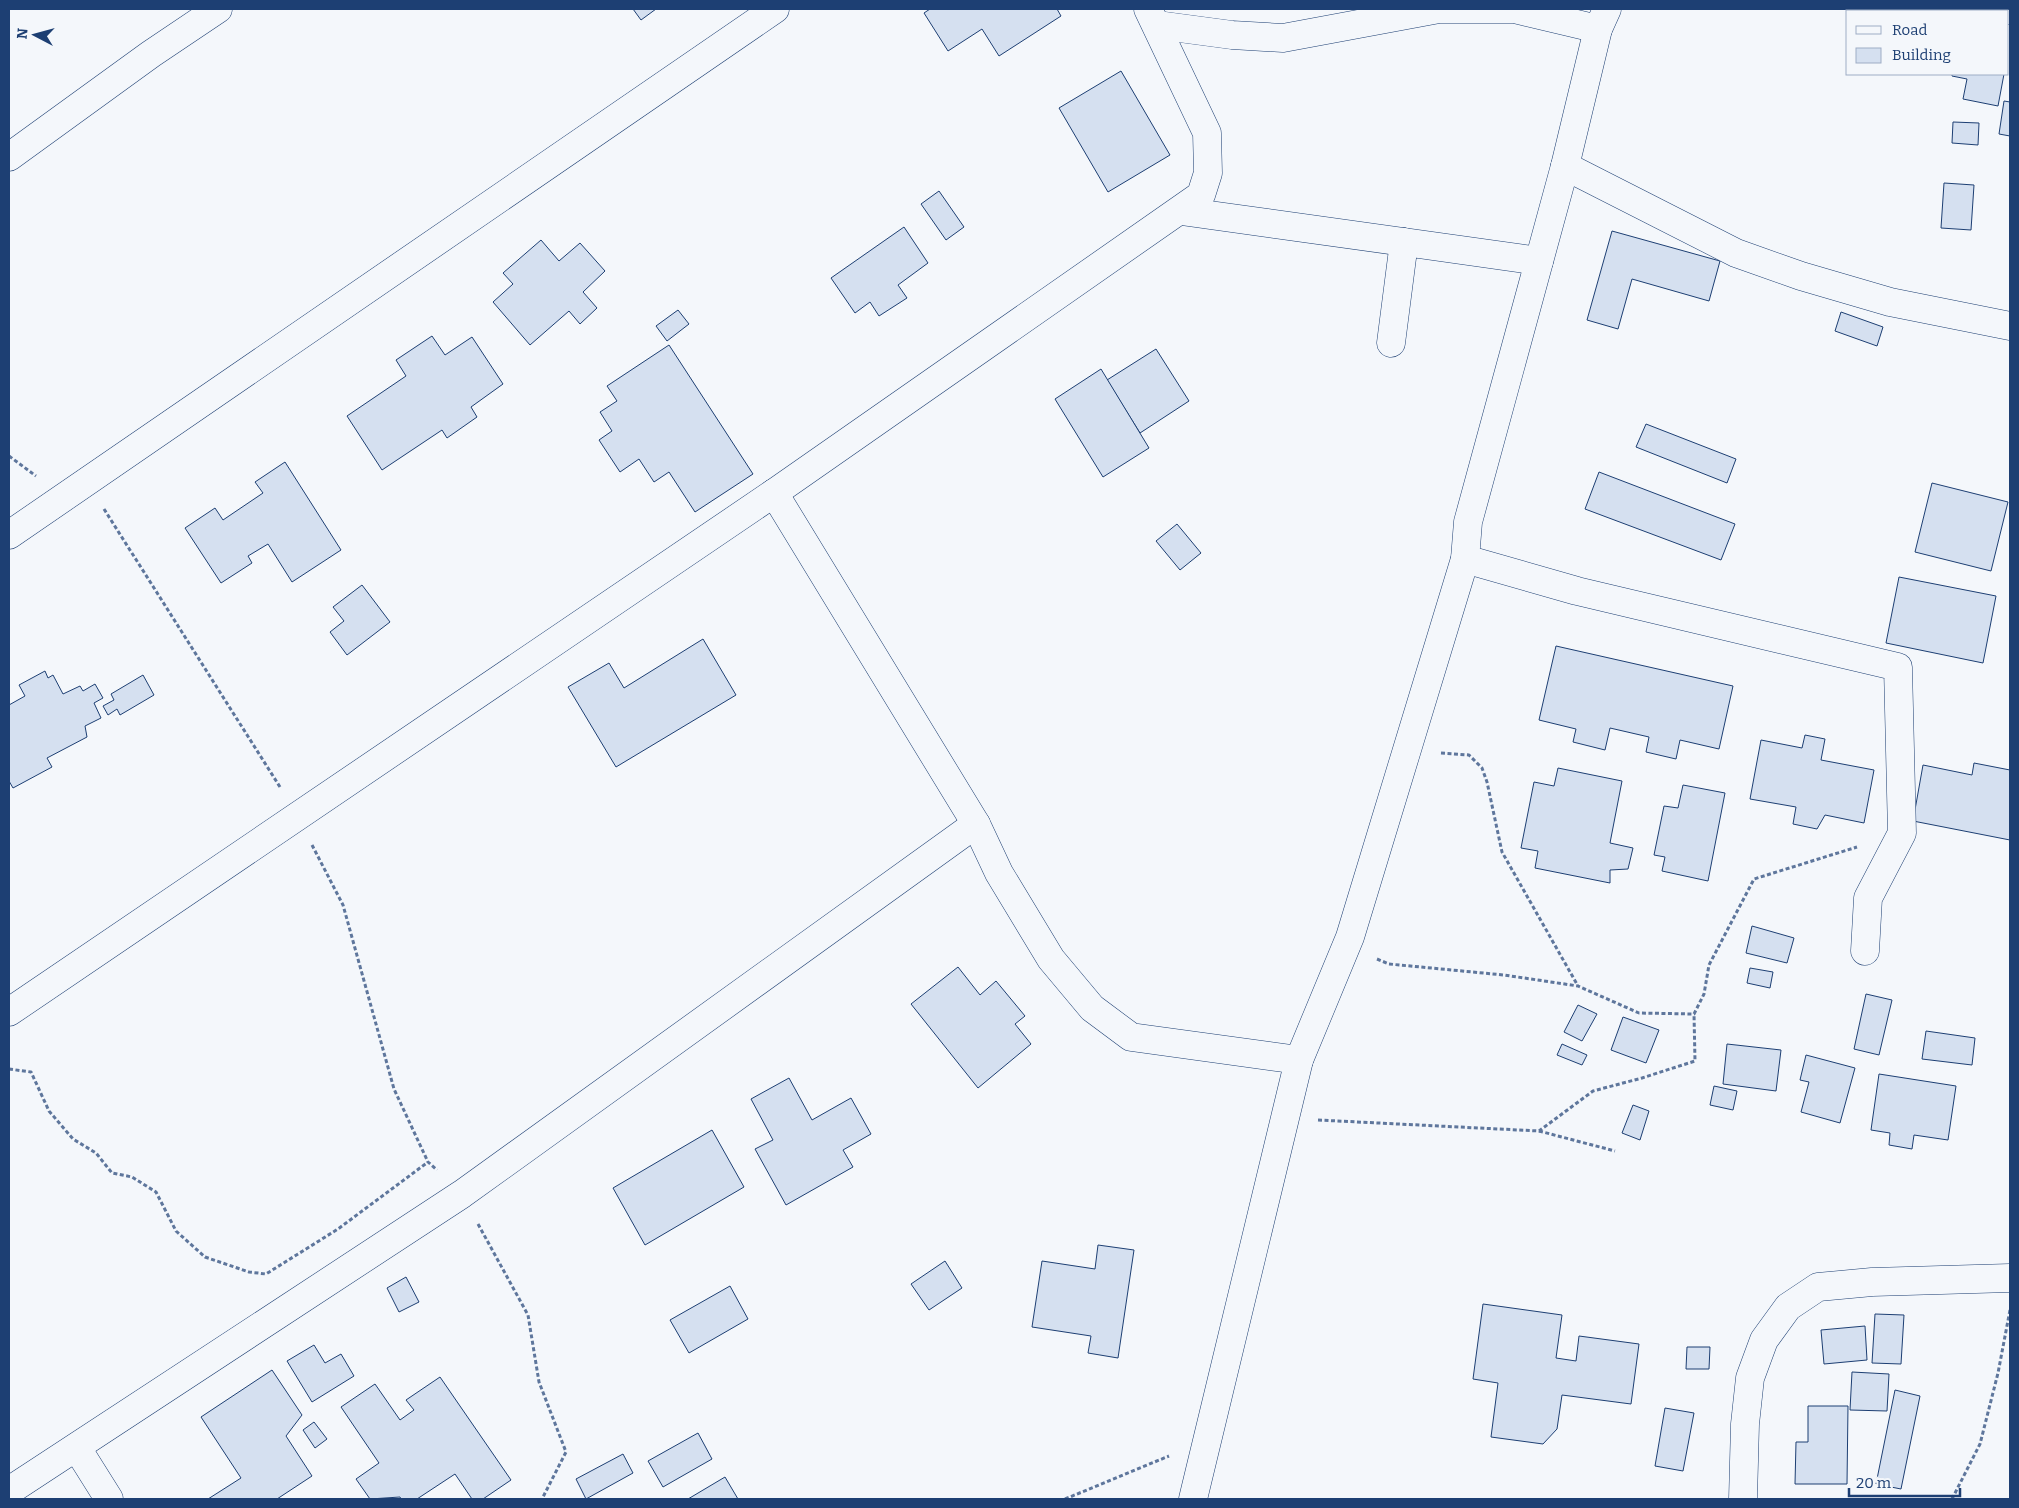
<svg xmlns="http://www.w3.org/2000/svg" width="2019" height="1508" font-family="Bitter,serif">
<rect width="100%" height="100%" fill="#f4f7fb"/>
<g fill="#d5e0f0" stroke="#1d3f73">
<polygon points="633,9 656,9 641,20"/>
<polygon points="930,9 1057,9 1061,16 999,56 982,29 948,51 924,13"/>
<polygon points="1121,71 1170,155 1108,192 1059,108"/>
<polygon points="1952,74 2004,74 1998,106 1963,99 1967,79 1952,76"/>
<polygon points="2004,101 2010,102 2010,136 1999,134"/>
<polygon points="1953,122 1979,123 1978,145 1952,143"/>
<polygon points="1944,183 1974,185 1971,230 1941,228"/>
<polygon points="939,191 964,227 946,240 921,204"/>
<polygon points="904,227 928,263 898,285 907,298 879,316 870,302 855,313 831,278"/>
<polygon points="1612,231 1720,261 1709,301 1632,279 1618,329 1587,320"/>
<polygon points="541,240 559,261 580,243 605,271 583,292 597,308 580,324 569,311 530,345 493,302 513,284 503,273"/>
<polygon points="678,310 689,324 667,341 656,326"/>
<polygon points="1841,312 1883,327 1877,346 1835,331"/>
<polygon points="432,336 445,355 472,337 503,384 471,407 477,417 447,438 442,430 382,470 347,416 406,376 396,360"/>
<polygon points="669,345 753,474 695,512 669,472 654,482 639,459 620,472 599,440 612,431 600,412 617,401 607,386"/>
<polygon points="1156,349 1189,401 1140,433 1107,380"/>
<polygon points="1101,369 1149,448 1103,477 1055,399"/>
<polygon points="1646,424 1736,459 1727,483 1636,447"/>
<polygon points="285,462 341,550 292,582 268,544 248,556 252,563 221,583 185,528 215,508 223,520 263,493 255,482"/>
<polygon points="1599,472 1735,524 1721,560 1585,509"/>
<polygon points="1932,483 2008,502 1991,571 1915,552"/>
<polygon points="1177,524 1201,553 1180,570 1156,541"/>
<polygon points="1899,577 1996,596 1983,663 1886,643"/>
<polygon points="362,585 390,622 347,655 330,632 344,621 333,607"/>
<polygon points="703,639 736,695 616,767 568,687 609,663 624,688"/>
<polygon points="1556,646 1733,686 1719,749 1680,740 1676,759 1646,752 1649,737 1610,728 1605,750 1573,742 1576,729 1539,720"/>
<polygon points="45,671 48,678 53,675 63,694 80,686 83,691 95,684 103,698 94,703 101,718 85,726 87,737 47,758 52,767 13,788 9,781 9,705 25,696 19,685"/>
<polygon points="143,675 154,695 120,715 117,709 108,715 103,706 114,700 111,694"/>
<polygon points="1805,735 1825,739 1821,760 1874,770 1864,823 1825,815 1817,829 1793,824 1796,807 1750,799 1761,740 1802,748"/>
<polygon points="1974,763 2010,770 2010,840 1913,821 1923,765 1972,775"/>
<polygon points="1558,768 1622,781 1610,843 1633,848 1628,869 1610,870 1610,883 1535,868 1538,851 1521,848 1534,782 1554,786"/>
<polygon points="1683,785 1725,793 1708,881 1662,871 1665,857 1654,855 1664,806 1678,808"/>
<polygon points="1752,926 1794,938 1787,963 1746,953"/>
<polygon points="958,967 980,995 996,981 1025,1016 1015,1024 1031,1044 978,1088 911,1004"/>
<polygon points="1750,968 1773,972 1770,988 1747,983"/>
<polygon points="1866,994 1892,1000 1879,1055 1854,1049"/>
<polygon points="1578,1005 1597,1014 1582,1041 1564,1032"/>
<polygon points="1623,1017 1659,1030 1646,1063 1611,1050"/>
<polygon points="1926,1031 1975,1038 1972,1065 1922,1059"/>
<polygon points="1562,1044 1587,1055 1582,1065 1557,1055"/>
<polygon points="1727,1044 1781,1050 1776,1091 1723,1084"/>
<polygon points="1806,1055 1855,1068 1840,1123 1801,1112 1809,1082 1800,1080"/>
<polygon points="1879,1074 1956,1086 1948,1140 1914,1135 1912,1149 1889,1145 1890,1133 1871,1130"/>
<polygon points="789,1078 812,1120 851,1098 871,1134 843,1150 853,1167 786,1205 755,1149 773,1140 751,1099"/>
<polygon points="1714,1086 1737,1091 1733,1110 1710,1105"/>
<polygon points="1633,1105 1649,1111 1640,1140 1622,1133"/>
<polygon points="712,1130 744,1187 645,1245 613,1188"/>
<polygon points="1098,1245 1134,1250 1118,1358 1088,1353 1091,1336 1032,1327 1042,1261 1095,1269"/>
<polygon points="945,1261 962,1288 929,1310 911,1284"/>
<polygon points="406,1277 419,1302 399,1312 387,1288"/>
<polygon points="730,1286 748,1319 689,1353 670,1320"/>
<polygon points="1483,1304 1562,1315 1556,1358 1576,1361 1579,1336 1639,1344 1631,1404 1562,1395 1557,1429 1543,1444 1491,1437 1498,1383 1473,1379"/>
<polygon points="1875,1314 1904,1315 1901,1364 1872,1363"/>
<polygon points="1865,1326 1867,1360 1824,1364 1821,1330"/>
<polygon points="314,1345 325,1363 341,1354 354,1376 312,1402 287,1361"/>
<polygon points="1687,1347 1710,1347 1709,1369 1686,1369"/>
<polygon points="272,1370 302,1415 286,1436 312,1476 277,1499 208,1499 241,1478 201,1417"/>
<polygon points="1852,1372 1889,1374 1887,1411 1850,1410"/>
<polygon points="440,1377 511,1480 483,1499 472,1499 455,1474 417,1499 401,1499 400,1497 370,1499 356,1479 379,1463 341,1407 375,1384 400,1420 414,1410 406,1400"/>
<polygon points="1895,1390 1920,1396 1901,1489 1876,1484"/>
<polygon points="1808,1406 1848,1406 1847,1484 1795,1484 1796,1442 1808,1442"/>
<polygon points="1665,1408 1694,1413 1683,1471 1655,1466"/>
<polygon points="314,1422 327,1439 315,1448 303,1430"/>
<polygon points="698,1433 712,1459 663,1487 648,1461"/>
<polygon points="623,1454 633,1473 586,1499 576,1479"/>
<polygon points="725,1477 738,1499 688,1499"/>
</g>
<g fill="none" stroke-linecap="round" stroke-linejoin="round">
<defs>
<g id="minor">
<polyline points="2001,9 2005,11"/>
<polyline points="1157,25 1232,35 1283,38 1439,9 1514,9 1598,29"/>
<polyline points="9,157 151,54 218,9"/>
<polyline points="1565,166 1736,253 1801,276 1890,302 2010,326"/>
<polyline points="1181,211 1404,242"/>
<polyline points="1391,343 1404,242 1539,261"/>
<polyline points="774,493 976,824 999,873 1051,959 1092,1008 1131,1037 1299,1060"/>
<polyline points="9,535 775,9"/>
<polyline points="1465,559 1577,591 1898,667 1902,833 1868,898 1865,951"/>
<polyline points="9,1012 774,493 1201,195 1208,173 1207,133 1148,9"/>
<polyline points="77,1448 109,1499"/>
<polyline points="9,1491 462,1194 976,824"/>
<polyline points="1193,1499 1299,1060 1350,937 1465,559 1468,522 1565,166 1598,29 1607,9"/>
<polyline points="1743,1499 1745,1424 1750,1378 1764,1340 1788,1307 1818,1287 1872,1282 2010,1278"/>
</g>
</defs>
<use href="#minor" stroke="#1d3f73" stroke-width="29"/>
<g stroke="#5e769c" stroke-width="3" stroke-dasharray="4 2.5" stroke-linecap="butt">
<polyline points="9,456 36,476"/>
<polyline points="104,509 280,787"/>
<polyline points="1441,753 1469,755 1482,768 1487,782 1502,852 1578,986"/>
<polyline points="312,845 343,905 394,1089 428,1162 437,1170"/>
<polyline points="1377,959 1389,964 1504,975 1578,986 1639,1013 1694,1014 1704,994 1709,965 1754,879 1857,847"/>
<polyline points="9,1069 31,1072 49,1111 73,1139 96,1153 112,1173 132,1177 156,1192 176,1231 205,1257 249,1272 266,1274 338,1229 428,1162"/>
<polyline points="1318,1120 1539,1131 1593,1091 1642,1078 1695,1061 1694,1014"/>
<polyline points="1539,1131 1615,1151"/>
<polyline points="478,1224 528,1315 539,1382 566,1452 542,1499"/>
<polyline points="1065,1499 1169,1456"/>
<polyline points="1952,1499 1980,1444 1998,1373 2010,1310"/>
</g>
<use href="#minor" stroke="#f4f7fb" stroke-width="28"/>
</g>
<rect width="2019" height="1508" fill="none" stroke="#1d3f73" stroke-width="20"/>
<rect x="1846" y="10" width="162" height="65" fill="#f4f7fb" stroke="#9eadc5"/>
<rect x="1856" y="26" width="25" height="8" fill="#f4f7fb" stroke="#9eadc5"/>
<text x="1892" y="35" font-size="15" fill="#1d3f73">Road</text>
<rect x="1856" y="48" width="25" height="15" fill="#d5e0f0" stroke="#9eadc5"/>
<text x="1892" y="60" font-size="15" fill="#1d3f73">Building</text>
<g transform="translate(35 35) rotate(276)" stroke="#f4f7fb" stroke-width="4" paint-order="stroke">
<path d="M0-4L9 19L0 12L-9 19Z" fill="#1d3f73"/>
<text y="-8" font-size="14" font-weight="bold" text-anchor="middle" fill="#1d3f73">N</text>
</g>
<path d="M1849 1488v8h111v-8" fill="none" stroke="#1d3f73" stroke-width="2.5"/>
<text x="1856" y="1488" font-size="15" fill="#1d3f73" stroke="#f4f7fb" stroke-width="4" paint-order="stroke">20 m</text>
</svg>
